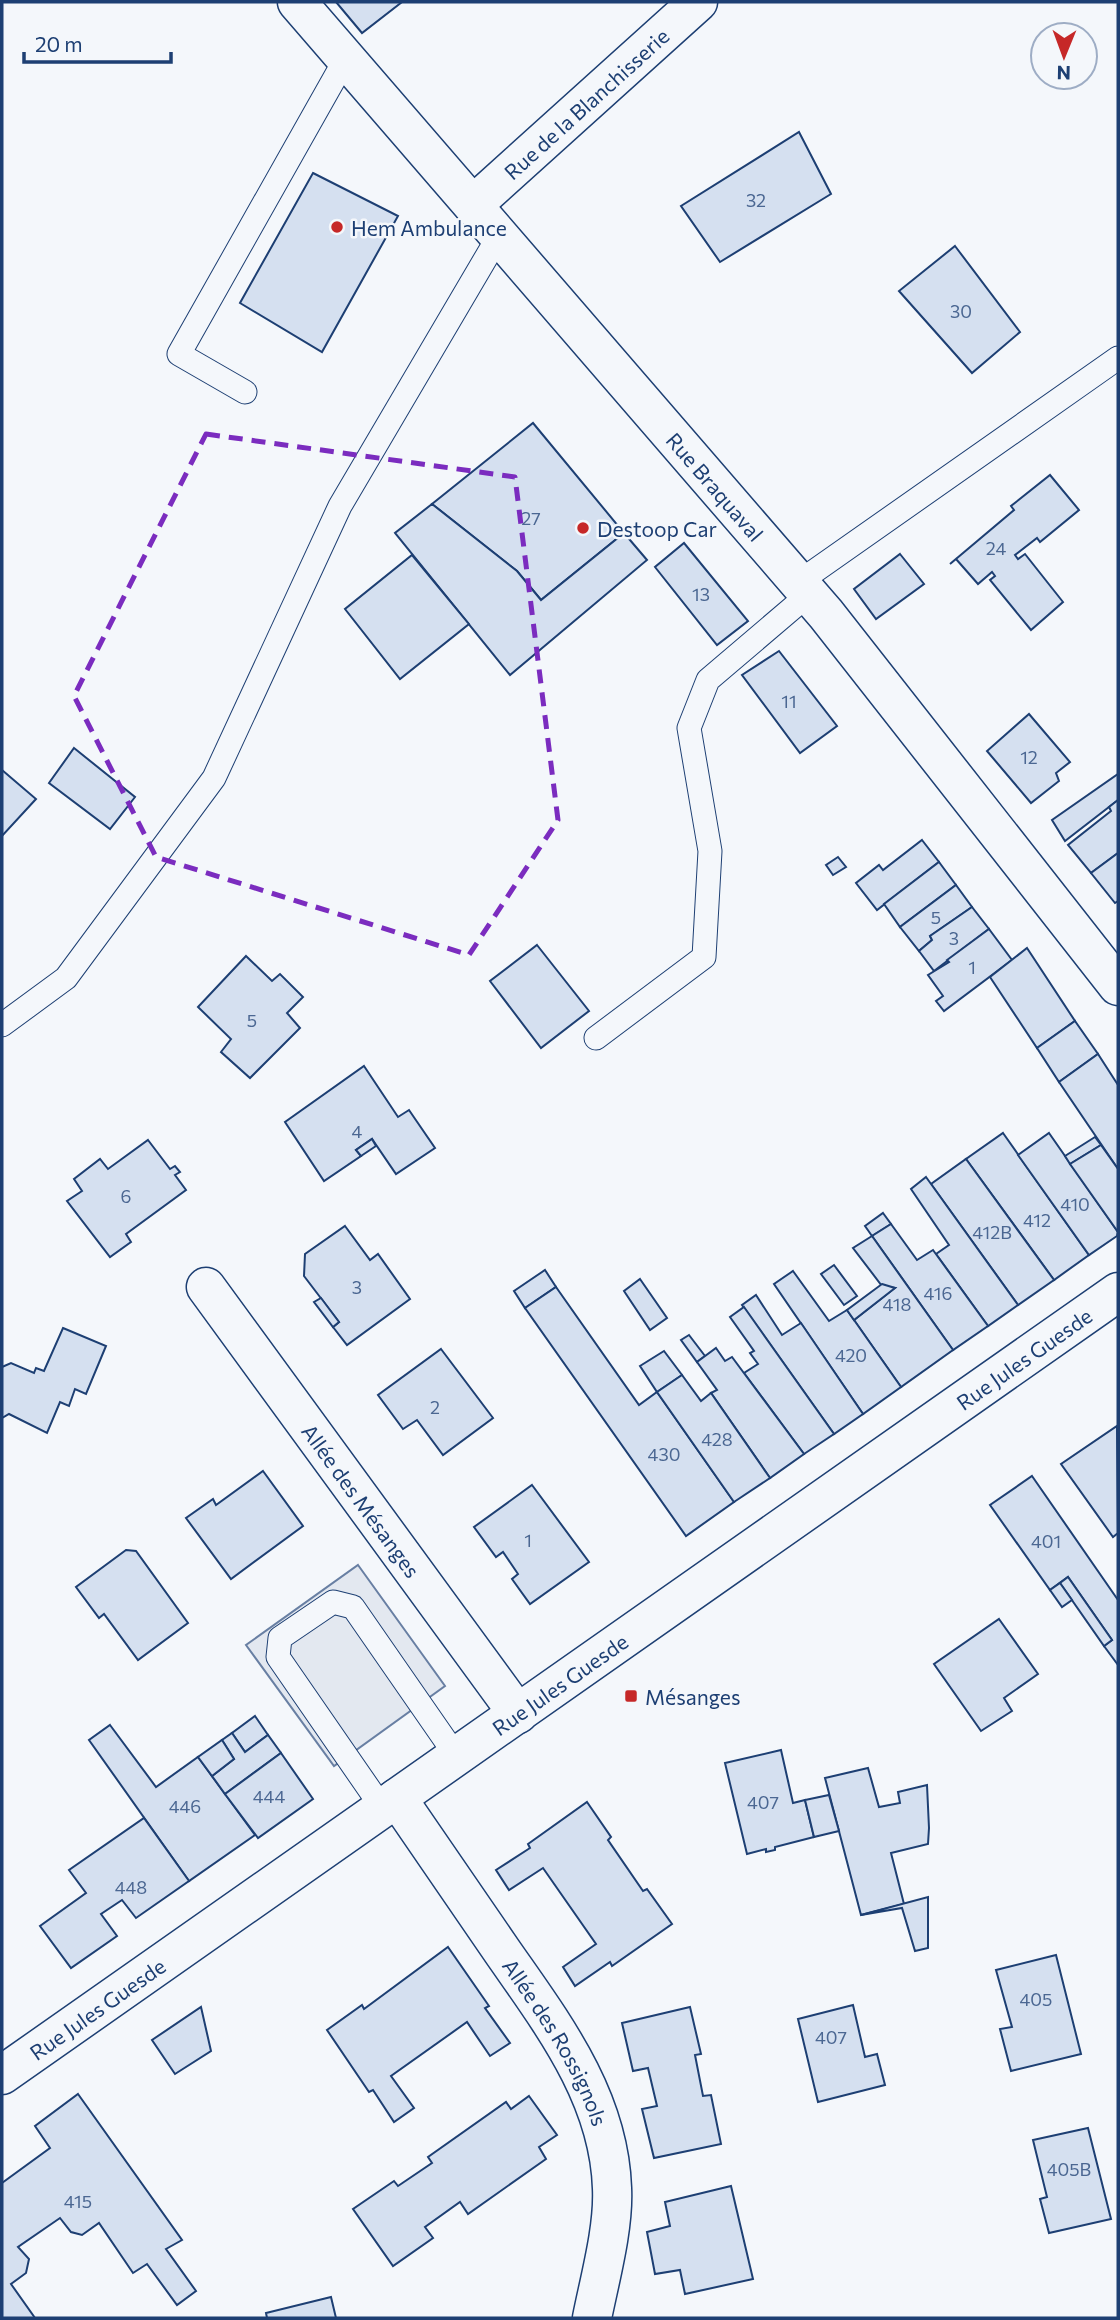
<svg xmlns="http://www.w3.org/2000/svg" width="1120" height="2320" font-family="Commissioner,sans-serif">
<rect width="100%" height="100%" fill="#f4f7fb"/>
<polygon fill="#e3e8f0" stroke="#687fa3" stroke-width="2" points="358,1565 445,1686 334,1766 246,1645"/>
<g fill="#d5e0f0" stroke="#1d3f73" stroke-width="2">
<polygon points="336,2 402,2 362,33"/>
<polygon points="799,132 831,194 720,262 681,206"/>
<polygon points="313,173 398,216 322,352 240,303"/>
<polygon points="955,246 1020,332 972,373 899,291"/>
<polygon points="533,423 624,533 541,600 517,571 432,504"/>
<polygon points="1050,475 1079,510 1040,542 1037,538 1015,555 1018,559 1025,554 1063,602 1031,630 990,580 995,576 992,572 978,584 956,559 950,564 1014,510 1011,506"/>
<polygon points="432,504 517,571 541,600 624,533 647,560 510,675 395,533"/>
<polygon points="684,543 748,621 717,645 655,567"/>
<polygon points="900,554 924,584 876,619 854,589"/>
<polygon points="412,555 469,624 400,679 345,609"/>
<polygon points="779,651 837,726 800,753 742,675"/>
<polygon points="1029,714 1070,762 1056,773 1059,781 1031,803 987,751"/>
<polygon points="74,748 135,797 110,829 49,783"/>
<polygon points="2,770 36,799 2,836"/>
<polygon points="1118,774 1118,800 1065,841 1052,820"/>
<polygon points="1118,800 1118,853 1091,873 1068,845 1111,811 1109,807"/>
<polygon points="922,840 939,862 877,910 856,883 879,865 883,870"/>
<polygon points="1118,853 1118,901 1115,903 1091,873"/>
<polygon points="838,857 846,867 833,875 826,865"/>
<polygon points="939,862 956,885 900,927 884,904"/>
<polygon points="956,885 972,907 930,936 932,940 919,951 900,927"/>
<polygon points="972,907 989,929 934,971 919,951 932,940 930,936"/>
<polygon points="989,929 1012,960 944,1011 936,1001 943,996 928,975 949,962 947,960"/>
<polygon points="537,945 589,1011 541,1048 490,981"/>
<polygon points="1027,948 1075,1021 1037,1048 990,977"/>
<polygon points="246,956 272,981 280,974 303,997 287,1013 300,1028 250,1078 221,1052 231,1039 198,1007"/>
<polygon points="1075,1021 1098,1054 1059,1082 1037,1048"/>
<polygon points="1098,1054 1118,1085 1118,1169 1059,1082"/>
<polygon points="364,1066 398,1117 409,1110 435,1148 396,1174 372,1139 356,1150 361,1156 324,1181 285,1122"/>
<polygon points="1003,1133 1089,1255 1054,1280 966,1159"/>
<polygon points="1049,1133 1118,1232 1117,1236 1089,1255 1018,1155"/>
<polygon points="1095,1137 1101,1145 1070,1164 1065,1156"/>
<polygon points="372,1139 376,1146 361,1156 356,1150"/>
<polygon points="148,1140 170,1169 175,1166 180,1172 175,1175 186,1190 126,1234 131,1242 110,1257 67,1201 82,1191 74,1179 100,1159 108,1169"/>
<polygon points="1101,1145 1118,1169 1118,1232 1070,1164"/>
<polygon points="966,1159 1054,1280 1018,1305 931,1184"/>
<polygon points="926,1177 1018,1305 988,1326 936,1254 949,1245 911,1189"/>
<polygon points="883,1213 891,1224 872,1236 865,1226"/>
<polygon points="891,1224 917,1260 933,1250 988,1326 953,1350 872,1236"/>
<polygon points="345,1226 370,1260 378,1254 410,1299 347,1345 333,1327 339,1322 304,1276 305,1254"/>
<polygon points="872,1236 953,1350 901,1387 854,1320 895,1288 882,1286 853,1248"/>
<polygon points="834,1265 857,1296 844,1305 821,1274"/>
<polygon points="545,1270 556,1287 525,1308 514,1291"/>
<polygon points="793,1271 829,1321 847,1310 901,1387 863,1414 774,1284"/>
<polygon points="640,1279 667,1318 650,1330 624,1291"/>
<polygon points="882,1284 895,1288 854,1320 847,1310"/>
<polygon points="556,1287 639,1405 657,1392 734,1502 686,1536 525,1308"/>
<polygon points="756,1295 782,1335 801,1323 863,1414 834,1434 742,1305"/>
<polygon points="321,1298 339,1322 333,1327 314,1302"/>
<polygon points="744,1307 834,1434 804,1454 744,1373 758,1364 750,1353 754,1351 730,1317"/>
<polygon points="63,1328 106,1346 86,1394 75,1389 69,1406 60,1402 47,1433 9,1414 2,1418 2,1367 11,1363 34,1373 36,1368 44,1371"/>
<polygon points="689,1335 705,1356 697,1362 681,1340"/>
<polygon points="716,1348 725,1361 732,1357 804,1454 770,1478 711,1393 717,1390 697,1362"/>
<polygon points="441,1349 493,1418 443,1455 417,1420 403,1429 378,1395"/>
<polygon points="664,1351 682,1375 657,1392 640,1366"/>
<polygon points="682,1375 701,1401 711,1393 770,1478 734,1502 657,1392"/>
<polygon points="1117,1426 1118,1533 1113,1537 1061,1464"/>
<polygon points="263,1471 303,1526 231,1579 186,1518 213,1499 216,1505"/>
<polygon points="1032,1476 1118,1600 1118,1665 1104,1646 1112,1640 1068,1577 1050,1590 990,1505"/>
<polygon points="532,1485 589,1562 530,1604 512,1579 518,1574 503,1552 496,1557 474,1527"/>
<polygon points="126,1550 136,1551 188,1623 138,1660 104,1614 99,1618 76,1587"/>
<polygon points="1068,1577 1112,1640 1104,1646 1060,1583"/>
<polygon points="1060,1583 1072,1600 1062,1607 1050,1590"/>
<polygon points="999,1619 1038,1674 1004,1698 1012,1711 981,1731 934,1664"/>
<polygon points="255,1716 268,1735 245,1752 232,1733"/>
<polygon points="110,1725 156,1787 198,1757 255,1835 189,1881 89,1740"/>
<polygon points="232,1733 245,1752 268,1735 281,1753 225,1794 212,1776 234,1759 222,1740"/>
<polygon points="222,1740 234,1759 212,1776 198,1757"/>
<polygon points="781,1750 793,1803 805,1800 814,1837 775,1847 775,1850 766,1852 766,1849 747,1854 725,1763"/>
<polygon points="281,1753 313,1799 258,1838 225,1794"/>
<polygon points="868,1768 879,1807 900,1803 898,1792 927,1785 929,1828 928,1844 891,1853 904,1904 861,1915 825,1778"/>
<polygon points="829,1795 839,1831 814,1837 805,1800"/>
<polygon points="587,1802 611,1837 608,1840 643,1891 647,1889 672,1924 612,1966 610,1962 575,1986 563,1967 596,1944 543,1868 509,1890 496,1870 530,1848 528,1844"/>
<polygon points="144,1818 189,1881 136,1918 122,1900 101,1914 117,1936 71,1968 40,1926 86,1893 69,1870"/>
<polygon points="928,1897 928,1948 915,1951 902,1908 861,1915"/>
<polygon points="448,1947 489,2006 485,2008 510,2043 490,2056 467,2022 391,2076 414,2108 394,2122 373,2090 369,2092 327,2030 362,2005 364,2009"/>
<polygon points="1056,1955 1081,2054 1011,2071 1000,2029 1012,2027 996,1970"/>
<polygon points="853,2005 865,2057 877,2054 885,2085 818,2102 798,2019"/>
<polygon points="201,2007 211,2051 175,2074 152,2040"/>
<polygon points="690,2007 701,2054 695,2055 703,2096 711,2095 721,2144 654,2158 642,2109 657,2106 648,2068 633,2071 622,2023"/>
<polygon points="78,2094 182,2240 166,2249 196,2291 177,2305 147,2264 133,2273 99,2223 82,2235 71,2232 60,2218 18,2247 29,2259 26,2273 11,2284 35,2318 2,2318 2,2183 50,2148 35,2126"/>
<polygon points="529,2096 557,2135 539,2147 546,2159 468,2214 460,2202 425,2227 433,2238 393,2266 353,2209 394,2181 398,2186 432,2163 428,2157 506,2102 511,2109"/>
<polygon points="1088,2128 1111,2219 1049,2233 1040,2199 1047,2197 1033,2140"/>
<polygon points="731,2186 753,2279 685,2294 680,2270 655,2274 647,2232 670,2226 665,2202"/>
<polygon points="331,2297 336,2318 267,2318 266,2313"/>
</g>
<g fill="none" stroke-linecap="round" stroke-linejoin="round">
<defs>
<g id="lane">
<polyline points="245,392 179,354 346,58"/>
<polyline points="799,582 1118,358"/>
<polyline points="2,1025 66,978 214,778 340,506 500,234"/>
<polyline points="596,1038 704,957 710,851 689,728 708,680 809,594"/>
<polyline points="383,1809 278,1657 280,1638 333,1602 353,1607 457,1757"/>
</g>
<g id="street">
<path id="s1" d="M297 2 826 614 1118 986"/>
<path id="s2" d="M473 205 698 2"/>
<path id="s3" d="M206 1287 518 1714"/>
<path id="s4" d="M397 1798C432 1849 467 1900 502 1951 552 2023 609 2096 612 2188 614 2228 600 2278 592 2318"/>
</g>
<g id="secondary">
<path id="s5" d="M2 2075 1118 1292"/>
</g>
</defs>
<use href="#lane" stroke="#1d3f73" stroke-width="25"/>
<use href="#street" stroke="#1d3f73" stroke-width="41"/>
<use href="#secondary" stroke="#1d3f73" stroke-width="41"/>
<use href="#lane" stroke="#f4f7fb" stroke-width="23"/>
<use href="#street" stroke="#f4f7fb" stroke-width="38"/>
<use href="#secondary" stroke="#f4f7fb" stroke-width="38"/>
</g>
<path fill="none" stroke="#7b2cbf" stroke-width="5" stroke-dasharray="14 9" stroke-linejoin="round" d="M206 434 515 477 558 820 469 955 156 857 74 696Z"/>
<g fill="#c62828" stroke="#f4f7fb" stroke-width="2.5">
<circle cx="337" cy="227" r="7"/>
<circle cx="583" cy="528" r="7"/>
<rect x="624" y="1689" width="14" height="14" rx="3.5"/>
</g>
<g text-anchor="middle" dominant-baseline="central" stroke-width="5" stroke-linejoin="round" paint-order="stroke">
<g font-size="18" fill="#4b6792">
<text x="756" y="200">32</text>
<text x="961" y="311">30</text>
<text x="531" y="518">27</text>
<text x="996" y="548">24</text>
<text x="701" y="594">13</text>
<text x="789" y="701">11</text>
<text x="1029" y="757">12</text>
<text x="936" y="917">5</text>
<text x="954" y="938">3</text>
<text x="972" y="967">1</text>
<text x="252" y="1020">5</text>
<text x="357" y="1131">4</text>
<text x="126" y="1196">6</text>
<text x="1075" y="1204">410</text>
<text x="1037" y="1220">412</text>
<text x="992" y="1232">412B</text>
<text x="357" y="1287">3</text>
<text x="938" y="1293">416</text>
<text x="897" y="1304">418</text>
<text x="851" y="1355">420</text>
<text x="435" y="1407">2</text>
<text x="717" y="1439">428</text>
<text x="664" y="1454">430</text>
<text x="528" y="1540">1</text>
<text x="1046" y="1541">401</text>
<text x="269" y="1796">444</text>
<text x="763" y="1802">407</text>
<text x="185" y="1806">446</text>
<text x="131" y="1887">448</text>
<text x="1036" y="1999">405</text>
<text x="831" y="2037">407</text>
<text x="1069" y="2169">405B</text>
<text x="78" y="2201">415</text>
</g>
<g font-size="21" fill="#1d3f73" stroke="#f4f7fb">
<text stroke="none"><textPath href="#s2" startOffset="152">Rue de la Blanchisserie</textPath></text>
<text stroke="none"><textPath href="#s1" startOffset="640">Rue Braquaval</textPath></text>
<text stroke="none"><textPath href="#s5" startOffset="1248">Rue Jules Guesde</textPath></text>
<text stroke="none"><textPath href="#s3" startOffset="264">Allée des Mésanges</textPath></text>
<text stroke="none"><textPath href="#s5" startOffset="681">Rue Jules Guesde</textPath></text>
<text stroke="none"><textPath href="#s5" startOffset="116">Rue Jules Guesde</textPath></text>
<text stroke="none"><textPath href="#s4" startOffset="292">Allée des Rossignols</textPath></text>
</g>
<g font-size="21" fill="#1d3f73" stroke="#f4f7fb" text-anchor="start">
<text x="351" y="227">Hem Ambulance</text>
<text x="597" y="528">Destoop Car</text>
<text x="645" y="1696">Mésanges</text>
</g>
</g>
<rect width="1120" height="2320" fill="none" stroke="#1d3f73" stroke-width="7"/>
<g transform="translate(1064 56) rotate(181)"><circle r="33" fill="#f4f7fb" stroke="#9eadc5" stroke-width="2"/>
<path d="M0-5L12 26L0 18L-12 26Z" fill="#c62828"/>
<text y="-10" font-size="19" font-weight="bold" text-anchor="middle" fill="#1d3f73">N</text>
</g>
<path d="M24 52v10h147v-10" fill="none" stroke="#1d3f73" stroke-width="3.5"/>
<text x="35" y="52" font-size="21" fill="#1d3f73" stroke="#f4f7fb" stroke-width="5" paint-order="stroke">20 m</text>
</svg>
